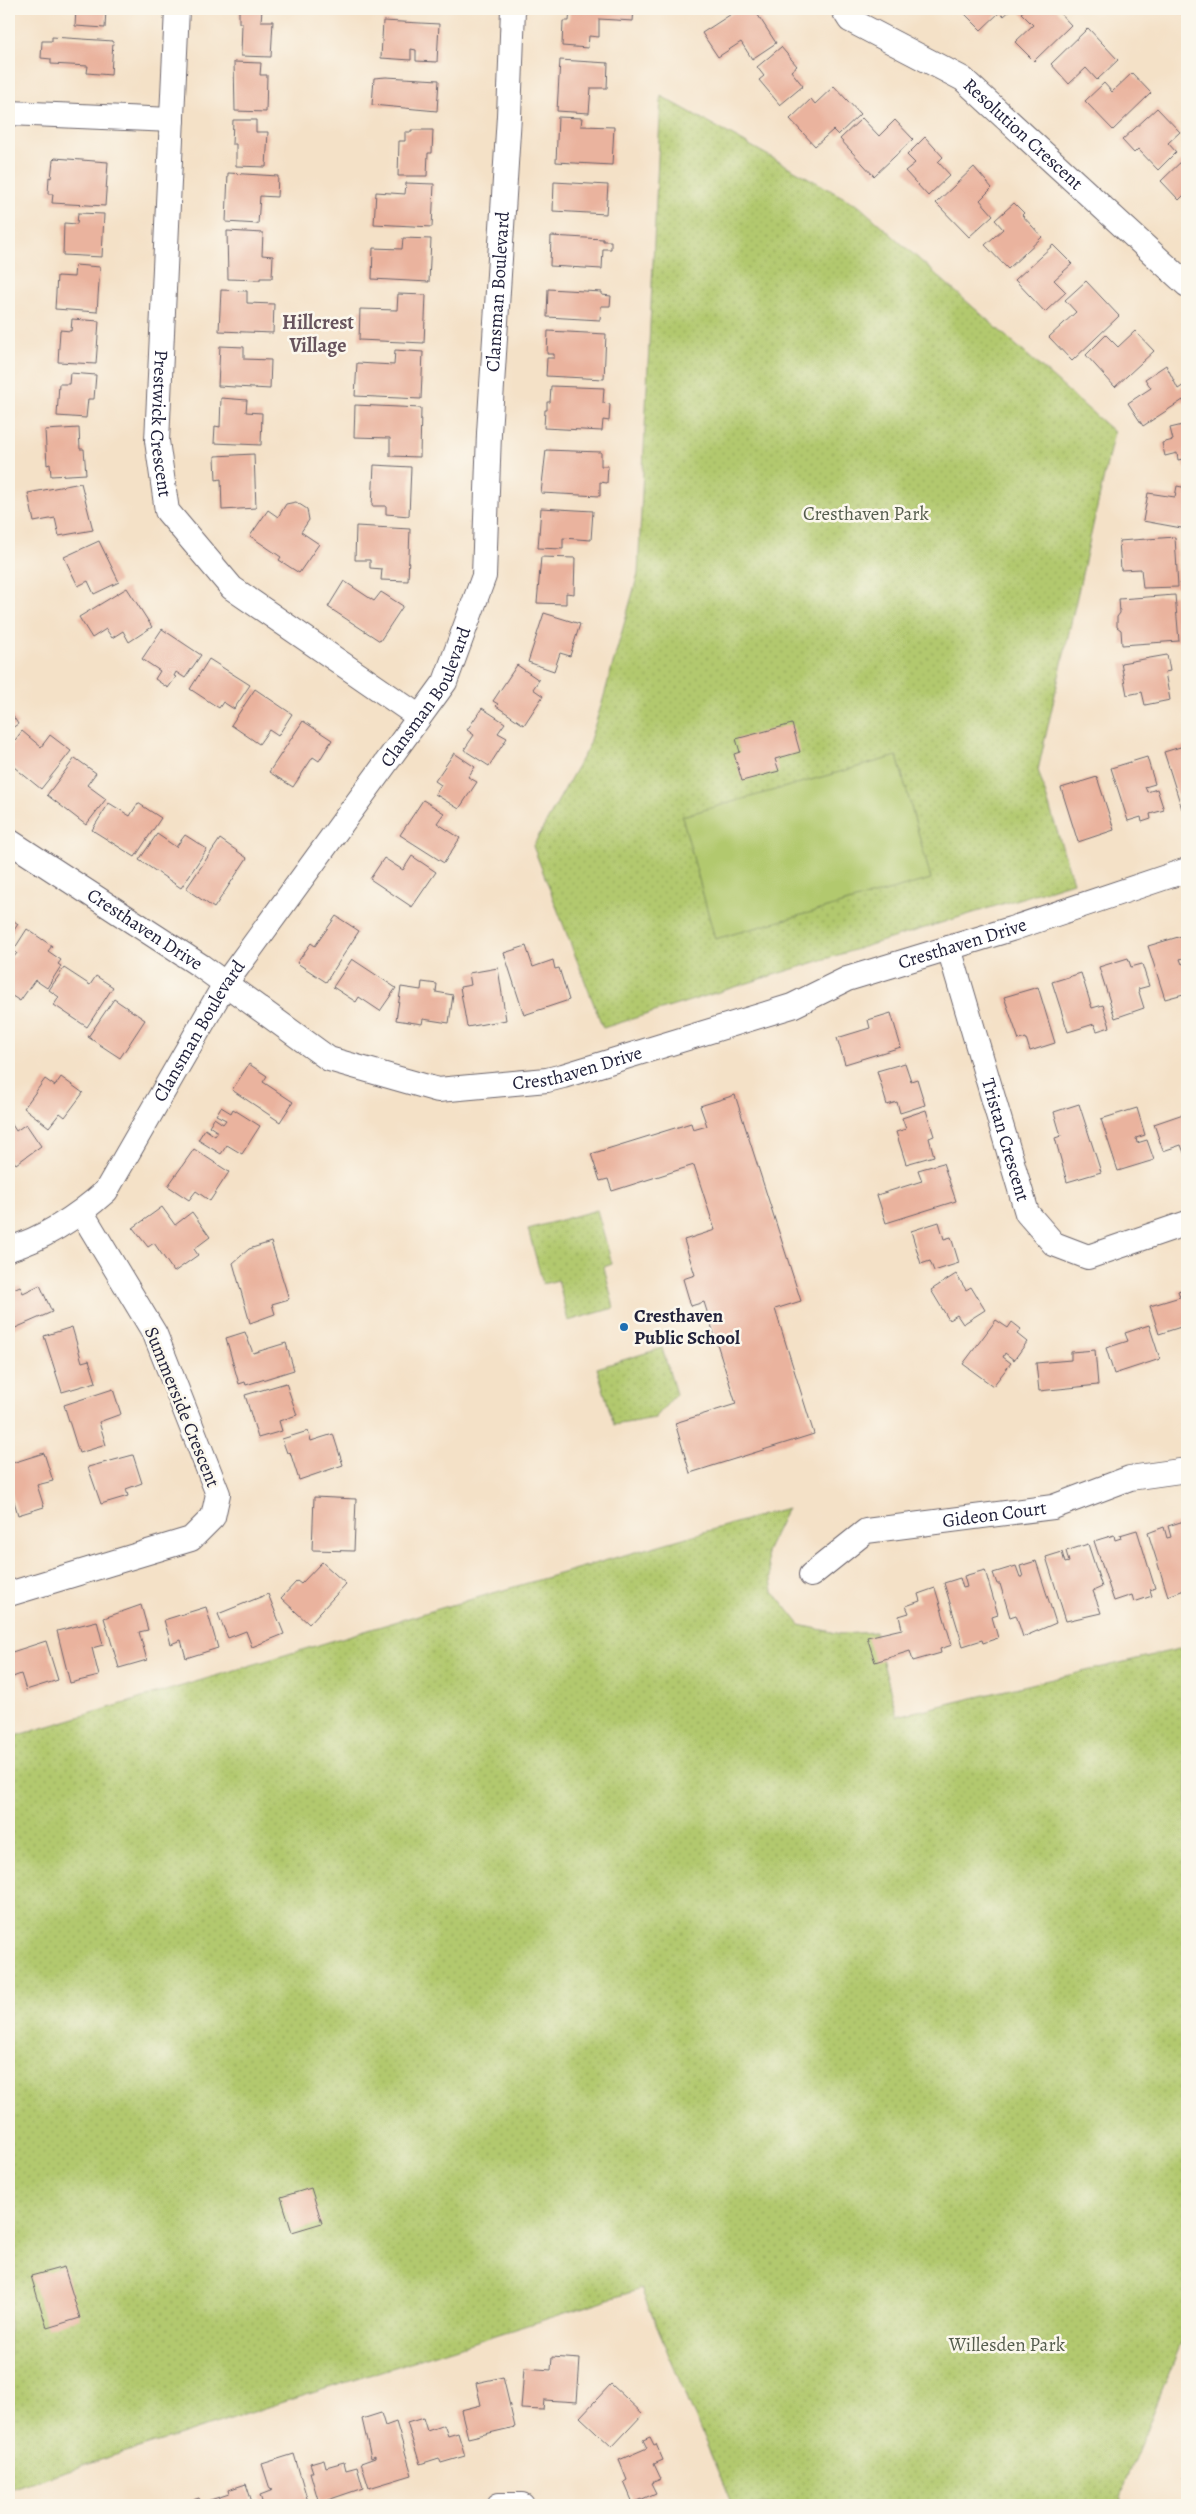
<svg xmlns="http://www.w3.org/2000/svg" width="1196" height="2514" font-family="Alegreya,serif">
<defs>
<pattern id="grass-dots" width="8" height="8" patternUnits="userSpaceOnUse" patternTransform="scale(1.25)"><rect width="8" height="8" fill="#b2c96e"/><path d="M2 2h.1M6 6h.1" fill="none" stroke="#99ac60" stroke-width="1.8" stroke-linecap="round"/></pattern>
</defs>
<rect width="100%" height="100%" fill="#fbf7ec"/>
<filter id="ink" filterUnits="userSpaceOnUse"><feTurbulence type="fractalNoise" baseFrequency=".02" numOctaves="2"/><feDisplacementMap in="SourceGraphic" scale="10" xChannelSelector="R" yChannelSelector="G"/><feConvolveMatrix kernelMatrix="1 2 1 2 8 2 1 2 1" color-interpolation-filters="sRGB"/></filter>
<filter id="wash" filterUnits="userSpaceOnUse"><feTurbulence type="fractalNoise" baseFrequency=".0096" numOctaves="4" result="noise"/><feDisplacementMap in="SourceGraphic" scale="20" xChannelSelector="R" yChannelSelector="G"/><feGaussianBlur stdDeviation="1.12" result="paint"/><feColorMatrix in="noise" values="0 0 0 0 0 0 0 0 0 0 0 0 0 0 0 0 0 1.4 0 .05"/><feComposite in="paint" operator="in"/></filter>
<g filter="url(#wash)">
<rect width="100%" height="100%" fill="#f4e1c7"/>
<g fill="url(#grass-dots)" stroke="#6a7654">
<polygon points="661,96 859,206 1114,432 1038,770 1073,882 603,1028 533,846 587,749 602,703 638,574"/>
<polygon points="597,1210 612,1264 604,1267 614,1308 568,1321 558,1280 543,1284 528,1229"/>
<polygon points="662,1348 676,1394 655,1418 614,1425 597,1368"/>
<polygon points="787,1508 766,1552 773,1591 800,1625 841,1634 875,1632 897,1716 1187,1647 1187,2328 1127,2479 1119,2505 732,2505 641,2289 9,2489 9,1738 438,1609"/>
</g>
<polygon fill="#b2c96e" stroke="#6a7654" points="897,756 931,879 715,939 682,816"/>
<g id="blocks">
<g fill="#eab39e">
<polygon points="76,9 106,9 105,28 75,26"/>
<polygon points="239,9 262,10 261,21 273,21 271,57 241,56 242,23 239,23"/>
<polygon points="570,9 634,9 633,21 599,19 599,37 589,36 588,48 562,46 563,21 569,21"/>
<polygon points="739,9 754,9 776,43 752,59 741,42 718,57 702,33"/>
<polygon points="960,9 1012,9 1004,16 1000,12 981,30"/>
<polygon points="1026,9 1056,9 1071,25 1034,61 1015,42 1033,25 1021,13"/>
<polygon points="1179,9 1187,9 1187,17"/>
<polygon points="383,21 439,24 437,62 416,61 416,50 411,49 411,60 381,58"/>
<polygon points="1088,28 1118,60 1097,80 1086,68 1069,84 1051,64"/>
<polygon points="52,37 113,41 111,75 87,73 88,66 51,64 51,59 41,58 42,41 52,41"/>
<polygon points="781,47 797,66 791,71 803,86 780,105 759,80 764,76 757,67"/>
<polygon points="560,60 608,63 607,88 591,88 589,113 557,111"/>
<polygon points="234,62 261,63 260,75 267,75 266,112 235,111"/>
<polygon points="1132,73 1151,93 1113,130 1085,101 1104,83 1112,92"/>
<polygon points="386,77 439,80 437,111 372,105 374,78"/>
<polygon points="834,86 860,114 838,135 833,130 815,146 790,119 811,99 815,104"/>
<polygon points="1157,108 1180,132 1168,143 1176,152 1158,170 1138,149 1134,153 1122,140"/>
<polygon points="558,117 582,118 581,126 614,127 612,165 556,162"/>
<polygon points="862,118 879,136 895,120 913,139 874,176 840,139"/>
<polygon points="233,120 256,120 256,132 268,132 266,167 236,166 236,144 232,144"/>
<polygon points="411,130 433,130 432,153 428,153 427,176 398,176 399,141 405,141 405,132 411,132"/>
<polygon points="925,137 943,157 938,162 950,175 928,196 905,171 915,163 907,155"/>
<polygon points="1187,156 1187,192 1179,200 1161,181"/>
<polygon points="55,158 108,162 105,206 52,203 53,194 48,194 49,177 51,178 53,160"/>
<polygon points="974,167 992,188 980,200 993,215 969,237 936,203"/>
<polygon points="228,173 278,176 277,197 260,196 258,224 226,222"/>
<polygon points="554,182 608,185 606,214 553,211"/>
<polygon points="406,183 434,184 432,227 374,224 376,192 405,194"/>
<polygon points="1014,203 1024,213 1022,215 1042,237 1008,269 985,245 1003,229 995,220"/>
<polygon points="78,213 104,214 102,257 63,255 64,223 77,224"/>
<polygon points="227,231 263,233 262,255 273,256 272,278 260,278 260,280 228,279"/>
<polygon points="551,236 603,239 603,241 611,241 611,249 603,249 602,269 550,266"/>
<polygon points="403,238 431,239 429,282 372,279 373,248 402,249"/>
<polygon points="1053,245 1072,264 1054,280 1066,292 1045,312 1015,280"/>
<polygon points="75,265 100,267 97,312 55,309 57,276 74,277"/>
<polygon points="1086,281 1119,316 1072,361 1049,337 1076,312 1065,300"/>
<polygon points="548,289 602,292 602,295 611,296 610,306 601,306 600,320 547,317"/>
<polygon points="221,290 247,291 247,303 274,304 273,333 219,331"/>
<polygon points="398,294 426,295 424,343 359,340 360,309 397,310"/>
<polygon points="72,319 99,321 96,364 58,362 60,330 71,331"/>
<polygon points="548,331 606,334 604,379 546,376 547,358 554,358 554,354 547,354"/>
<polygon points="1135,331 1154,351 1115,387 1086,355 1106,335 1118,347"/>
<polygon points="220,346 244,347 244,359 271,360 270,389 218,386"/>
<polygon points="395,350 423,352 421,399 355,396 357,363 394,365"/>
<polygon points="1166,365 1178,389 1184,385 1187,390 1187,400 1184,402 1183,400 1143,426 1128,403 1151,388 1145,379"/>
<polygon points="70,373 96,375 94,399 88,399 86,418 57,416 59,384 69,384"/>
<polygon points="551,386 604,388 603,403 610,404 609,421 603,420 602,431 544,428 545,410 547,410 547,402 550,402"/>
<polygon points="221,398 247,400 246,412 262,413 261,445 214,443 215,426 220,427"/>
<polygon points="355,405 421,408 420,457 390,456 390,438 354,437"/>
<polygon points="1187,424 1187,468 1185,468 1183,459 1178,460 1177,453 1165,456 1162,443 1173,440 1170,428"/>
<polygon points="79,428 80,449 84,449 86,474 51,476 50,464 47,465 45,430"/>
<polygon points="546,450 601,452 601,466 608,466 607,483 600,482 600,496 541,493"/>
<polygon points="254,454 256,508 222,510 221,479 216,480 215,456"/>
<polygon points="374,465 411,467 409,516 386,514 386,506 372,506"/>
<polygon points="81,483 93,530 59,536 55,518 34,522 28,493"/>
<polygon points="1177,486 1187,488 1187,529 1143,521 1148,493 1175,497"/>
<polygon points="296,502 307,509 309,520 301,532 319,544 299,573 279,560 281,557 250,536 268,510 278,517 286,504"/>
<polygon points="541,508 593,511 591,540 563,538 563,549 538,548"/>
<polygon points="356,526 410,529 408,581 381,580 382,569 370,568 370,560 355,560"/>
<polygon points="1175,537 1178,587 1143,588 1141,569 1121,570 1119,541"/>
<polygon points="99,541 119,582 94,594 88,581 78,586 64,557"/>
<polygon points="541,557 575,558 574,594 566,593 566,604 537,603"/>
<polygon points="344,581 374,601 381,592 403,606 380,641 328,607"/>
<polygon points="127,588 152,627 129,642 123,631 112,638 106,629 92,638 79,617"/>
<polygon points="1175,595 1179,641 1122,645 1121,630 1117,627 1117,617 1120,613 1119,599"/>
<polygon points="544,613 580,624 570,656 560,653 554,671 528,662"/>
<polygon points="162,629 201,655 185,678 176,672 174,676 176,677 168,688 155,679 160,671 142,659"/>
<polygon points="1167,655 1170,671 1165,672 1170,700 1145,705 1142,692 1127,695 1121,663"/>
<polygon points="209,659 250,685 234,709 223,702 219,708 190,689"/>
<polygon points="517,665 539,680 533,689 543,696 524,725 496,706 498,704 493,701"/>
<polygon points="255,689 292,714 278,736 269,730 259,744 231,725"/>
<polygon points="482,708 505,723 498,733 507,738 489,766 464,750 474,735 467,730"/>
<polygon points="9,710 18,724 9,730"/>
<polygon points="303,721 332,740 319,761 313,757 293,787 269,772"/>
<polygon points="792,724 800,752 775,759 779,771 742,781 734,754 740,752 736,739"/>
<polygon points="22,731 41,747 50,735 71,751 41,789 9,763 9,748"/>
<polygon points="1187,745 1187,807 1182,809 1164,752"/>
<polygon points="454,753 475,767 468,777 477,782 459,809 435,794 441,785 435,781"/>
<polygon points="1147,757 1155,784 1145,787 1147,792 1157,789 1164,810 1150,814 1151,819 1142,822 1141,817 1128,821 1111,768"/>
<polygon points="75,758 96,773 87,785 106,799 86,825 47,795"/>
<polygon points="1097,777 1114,830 1078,842 1061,788"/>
<polygon points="423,800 444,813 437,823 460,838 444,863 400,835"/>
<polygon points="109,803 130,816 138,803 161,818 135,857 92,830"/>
<polygon points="157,834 176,847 185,835 207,849 181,888 139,860"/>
<polygon points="220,839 247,858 214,908 186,889"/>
<polygon points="412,856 436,872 412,907 370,879 384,858 403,870"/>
<polygon points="336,916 359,931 326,982 297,963 311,943 315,946"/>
<polygon points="9,917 18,924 9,938"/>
<polygon points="27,929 52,946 48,951 61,960 58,964 61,966 47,988 35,980 20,1001 9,994 9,955 13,958 17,953 13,951"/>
<polygon points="1185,935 1187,957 1180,959 1182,964 1187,962 1187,993 1165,999 1148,946"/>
<polygon points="526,946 533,967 553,960 555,969 559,968 569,1000 524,1015 504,953"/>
<polygon points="1128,958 1131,967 1142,964 1149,986 1138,989 1144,1008 1115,1018 1099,967"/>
<polygon points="352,959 396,988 380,1011 359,997 356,1002 333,987"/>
<polygon points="64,968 90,985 96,976 113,987 87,1027 54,1005 59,997 49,990"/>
<polygon points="498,968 506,1020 467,1027 460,987 471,985 469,973"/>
<polygon points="1081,973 1092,1008 1103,1005 1110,1027 1097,1031 1094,1024 1068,1032 1052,982"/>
<polygon points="422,982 437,984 436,992 453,995 449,1023 423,1019 422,1024 396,1020 401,987 421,990"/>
<polygon points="1038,987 1055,1043 1030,1051 1026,1038 1019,1040 1004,997"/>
<polygon points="114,999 145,1020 120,1058 88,1037"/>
<polygon points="891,1013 901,1047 845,1064 837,1038 870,1028 868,1020"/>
<polygon points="905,1063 911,1081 917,1079 925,1105 900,1113 897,1102 887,1105 877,1071"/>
<polygon points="249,1064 267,1076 263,1082 293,1102 280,1122 232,1090"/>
<polygon points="61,1077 83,1093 65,1117 60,1113 49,1127 24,1108 45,1079 55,1086"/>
<polygon points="735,1095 801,1301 775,1309 814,1434 690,1473 675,1423 736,1404 704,1302 691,1306 683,1279 695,1275 684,1240 715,1230 694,1165 612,1191 608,1179 600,1181 591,1154 691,1123 693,1130 707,1126 700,1106"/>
<polygon points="1079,1104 1101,1172 1067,1182 1055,1138 1061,1136 1054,1112"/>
<polygon points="221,1107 231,1113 233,1109 260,1126 242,1154 227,1145 221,1154 198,1140 205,1129 215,1136 218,1132 209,1126 214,1118 223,1124 226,1120 216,1115"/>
<polygon points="1137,1108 1145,1135 1136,1138 1137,1143 1147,1140 1154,1160 1118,1171 1101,1119"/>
<polygon points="926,1110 934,1136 929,1138 934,1156 906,1164 896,1132 906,1129 902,1118"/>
<polygon points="1186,1113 1187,1154 1185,1155 1181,1145 1163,1151 1154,1124"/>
<polygon points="11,1123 16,1131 26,1124 41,1146 16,1164 12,1159 9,1162"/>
<polygon points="194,1149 229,1172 210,1201 196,1191 189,1200 168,1186"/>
<polygon points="943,1163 956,1201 886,1223 877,1195 922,1181 918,1170"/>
<polygon points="162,1207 175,1225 192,1212 210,1237 194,1249 198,1255 174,1272 154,1243 148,1247 133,1228"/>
<polygon points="939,1222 944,1239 951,1237 959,1263 934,1271 930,1261 921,1264 911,1231"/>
<polygon points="271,1242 289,1299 272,1304 275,1314 250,1323 233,1263 249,1249"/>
<polygon points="956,1274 966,1290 971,1287 985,1310 963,1324 957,1315 949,1320 931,1290"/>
<polygon points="40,1285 52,1312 13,1329 9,1320 9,1291 20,1286 23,1293"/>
<polygon points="1187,1288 1187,1325 1159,1334 1150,1306 1180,1297 1178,1291"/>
<polygon points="996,1320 1008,1328 1012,1322 1021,1329 1017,1334 1027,1342 1014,1360 1005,1353 1003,1357 1011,1363 993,1386 963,1364"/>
<polygon points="1149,1325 1160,1359 1114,1374 1106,1348 1128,1341 1125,1333"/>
<polygon points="72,1327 82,1362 89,1360 96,1382 62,1392 44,1336"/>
<polygon points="245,1332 253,1353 286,1343 294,1370 246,1385 245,1382 239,1384 226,1338"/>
<polygon points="1095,1350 1098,1385 1039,1391 1036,1363 1071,1360 1071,1352"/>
<polygon points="286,1383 297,1415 279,1421 282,1431 258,1438 245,1395"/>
<polygon points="113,1389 121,1414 99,1422 106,1445 79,1453 64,1405"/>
<polygon points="308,1431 311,1441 333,1434 343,1465 299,1480 290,1452 287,1453 282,1439"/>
<polygon points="44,1453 53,1481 37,1485 44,1507 18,1515 9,1484 9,1464"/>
<polygon points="133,1455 142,1483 126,1489 128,1496 101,1504 88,1467"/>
<polygon points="314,1497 356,1499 354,1551 312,1550"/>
<polygon points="1187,1520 1187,1589 1168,1596 1148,1533 1164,1527 1167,1538 1171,1537 1168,1526"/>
<polygon points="1137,1530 1155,1588 1150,1590 1152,1596 1134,1602 1132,1595 1114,1601 1094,1541 1114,1535 1115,1540 1121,1538 1120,1535"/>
<polygon points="1088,1544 1102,1587 1093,1591 1101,1613 1066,1621 1046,1557 1062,1552 1065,1563 1069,1562 1066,1551"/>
<polygon points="1036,1561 1056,1623 1023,1637 1016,1615 1010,1617 1000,1584 997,1584 993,1573 1016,1566 1020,1577 1023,1577 1020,1566"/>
<polygon points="322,1562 346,1584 309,1624 281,1598 297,1581 301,1584"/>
<polygon points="985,1570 998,1615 992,1617 998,1638 983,1643 982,1640 963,1646 944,1583 960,1578 963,1588 967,1587 964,1576"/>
<polygon points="935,1588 952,1645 940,1649 941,1653 913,1661 910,1651 875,1662 867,1637 902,1629 899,1616 909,1613 906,1606 920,1601 918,1594"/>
<polygon points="268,1594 284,1634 252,1647 246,1631 228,1638 218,1614"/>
<polygon points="141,1605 148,1630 139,1632 147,1660 119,1668 104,1618"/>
<polygon points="206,1607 218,1648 186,1658 181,1640 171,1644 164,1620"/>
<polygon points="97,1621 103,1645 92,1648 99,1676 70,1683 57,1631"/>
<polygon points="46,1641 58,1680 26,1690 21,1674 10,1678 9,1653"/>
<polygon points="311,2188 322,2223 292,2232 281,2197"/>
<polygon points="64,2267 80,2318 47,2328 31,2276"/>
<polygon points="552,2357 580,2359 577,2402 544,2400 543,2410 521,2409 524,2368 551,2370"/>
<polygon points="503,2377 515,2427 468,2438 461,2410 481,2405 476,2383"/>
<polygon points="611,2384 643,2414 612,2447 580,2417"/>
<polygon points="381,2413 385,2426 396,2422 412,2475 369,2488 361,2463 375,2458 375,2456 371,2458 362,2419"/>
<polygon points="423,2418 427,2431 444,2425 448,2436 458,2433 465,2456 441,2463 439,2458 420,2464 407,2423"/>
<polygon points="650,2437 654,2445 656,2444 663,2460 654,2464 661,2479 651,2483 656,2493 633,2503 624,2482 627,2480 619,2460 647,2448 643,2440"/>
<polygon points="294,2454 309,2505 263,2505 260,2495 273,2490 270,2489 262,2464"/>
<polygon points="324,2459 326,2467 344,2462 346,2470 357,2467 363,2488 319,2503 310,2472 313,2472 310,2463"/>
<polygon points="1187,2467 1187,2480 1183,2478"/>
<polygon points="246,2484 253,2505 208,2505 207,2501 229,2494 228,2490"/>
<polygon points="199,2498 202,2505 177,2505"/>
</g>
</g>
</g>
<g filter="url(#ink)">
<use href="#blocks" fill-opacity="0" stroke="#6c656c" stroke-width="1"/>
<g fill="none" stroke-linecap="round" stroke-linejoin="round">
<defs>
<g id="street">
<path id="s1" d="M177 9 157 441 167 511 232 588 418 716"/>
<path id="s2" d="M843 9 850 20 963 79 1187 285"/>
<polyline points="9,113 172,120"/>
<path id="s3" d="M9 841 201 966 329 1059 438 1090 547 1080 563 1076 792 1006 847 979 1011 929 1187 870"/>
<path id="s4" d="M949 948 1027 1213 1054 1244 1088 1257 1187 1223"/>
<path id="s5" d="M9 1249C45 1238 78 1216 106 1191L225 984 445 682 484 576 489 433 509 116 513 9"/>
<path id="s6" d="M811 1575 866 1531 1053 1507 1130 1478 1187 1470"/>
<polyline points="9,1594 191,1539 213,1517 218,1494 155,1334 82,1213"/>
<polyline points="499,2505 522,2505"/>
</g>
</defs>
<use href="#street" stroke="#6c656c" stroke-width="26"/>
<use href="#street" stroke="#fff" stroke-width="24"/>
</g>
</g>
<circle fill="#1f6fb2" stroke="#fbf7ec" stroke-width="2" cx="624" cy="1327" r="5"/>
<g text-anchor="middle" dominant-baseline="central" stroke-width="5" stroke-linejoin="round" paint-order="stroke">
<g font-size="19" fill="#22223b" stroke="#fbf7ec">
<text stroke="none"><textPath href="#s2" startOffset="222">Resolution Crescent</textPath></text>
<text stroke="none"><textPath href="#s5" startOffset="1124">Clansman Boulevard</textPath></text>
<text stroke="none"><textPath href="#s1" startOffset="415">Prestwick Crescent</textPath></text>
<text stroke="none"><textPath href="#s5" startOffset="704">Clansman Boulevard</textPath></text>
<text stroke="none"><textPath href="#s3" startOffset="162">Cresthaven Drive</textPath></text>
<text stroke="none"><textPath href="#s3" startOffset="1048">Cresthaven Drive</textPath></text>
<text stroke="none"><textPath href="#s5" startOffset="299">Clansman Boulevard</textPath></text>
<text stroke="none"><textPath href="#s3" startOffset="642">Cresthaven Drive</textPath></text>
<text stroke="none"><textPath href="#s4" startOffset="200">Tristan Crescent</textPath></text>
<text transform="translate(182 1407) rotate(68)">Summerside Crescent</text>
<text stroke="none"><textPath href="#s6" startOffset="200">Gideon Court</textPath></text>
</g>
<g font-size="19" fill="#545c4d" stroke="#fbf7ec">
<text x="866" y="514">Cresthaven Park</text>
<text x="1007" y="2345">Willesden Park</text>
</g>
<g font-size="19" font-weight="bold" fill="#22223b" stroke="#fbf7ec" text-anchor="start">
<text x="634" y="1316">Cresthaven<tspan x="634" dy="22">Public School</tspan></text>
</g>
<g font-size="20" font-weight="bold" fill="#68555e" stroke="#fbf7ec">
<text x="318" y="322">Hillcrest<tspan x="318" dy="23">Village</tspan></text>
</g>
</g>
<rect width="1196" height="2514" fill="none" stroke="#fbf7ec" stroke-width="30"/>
</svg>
